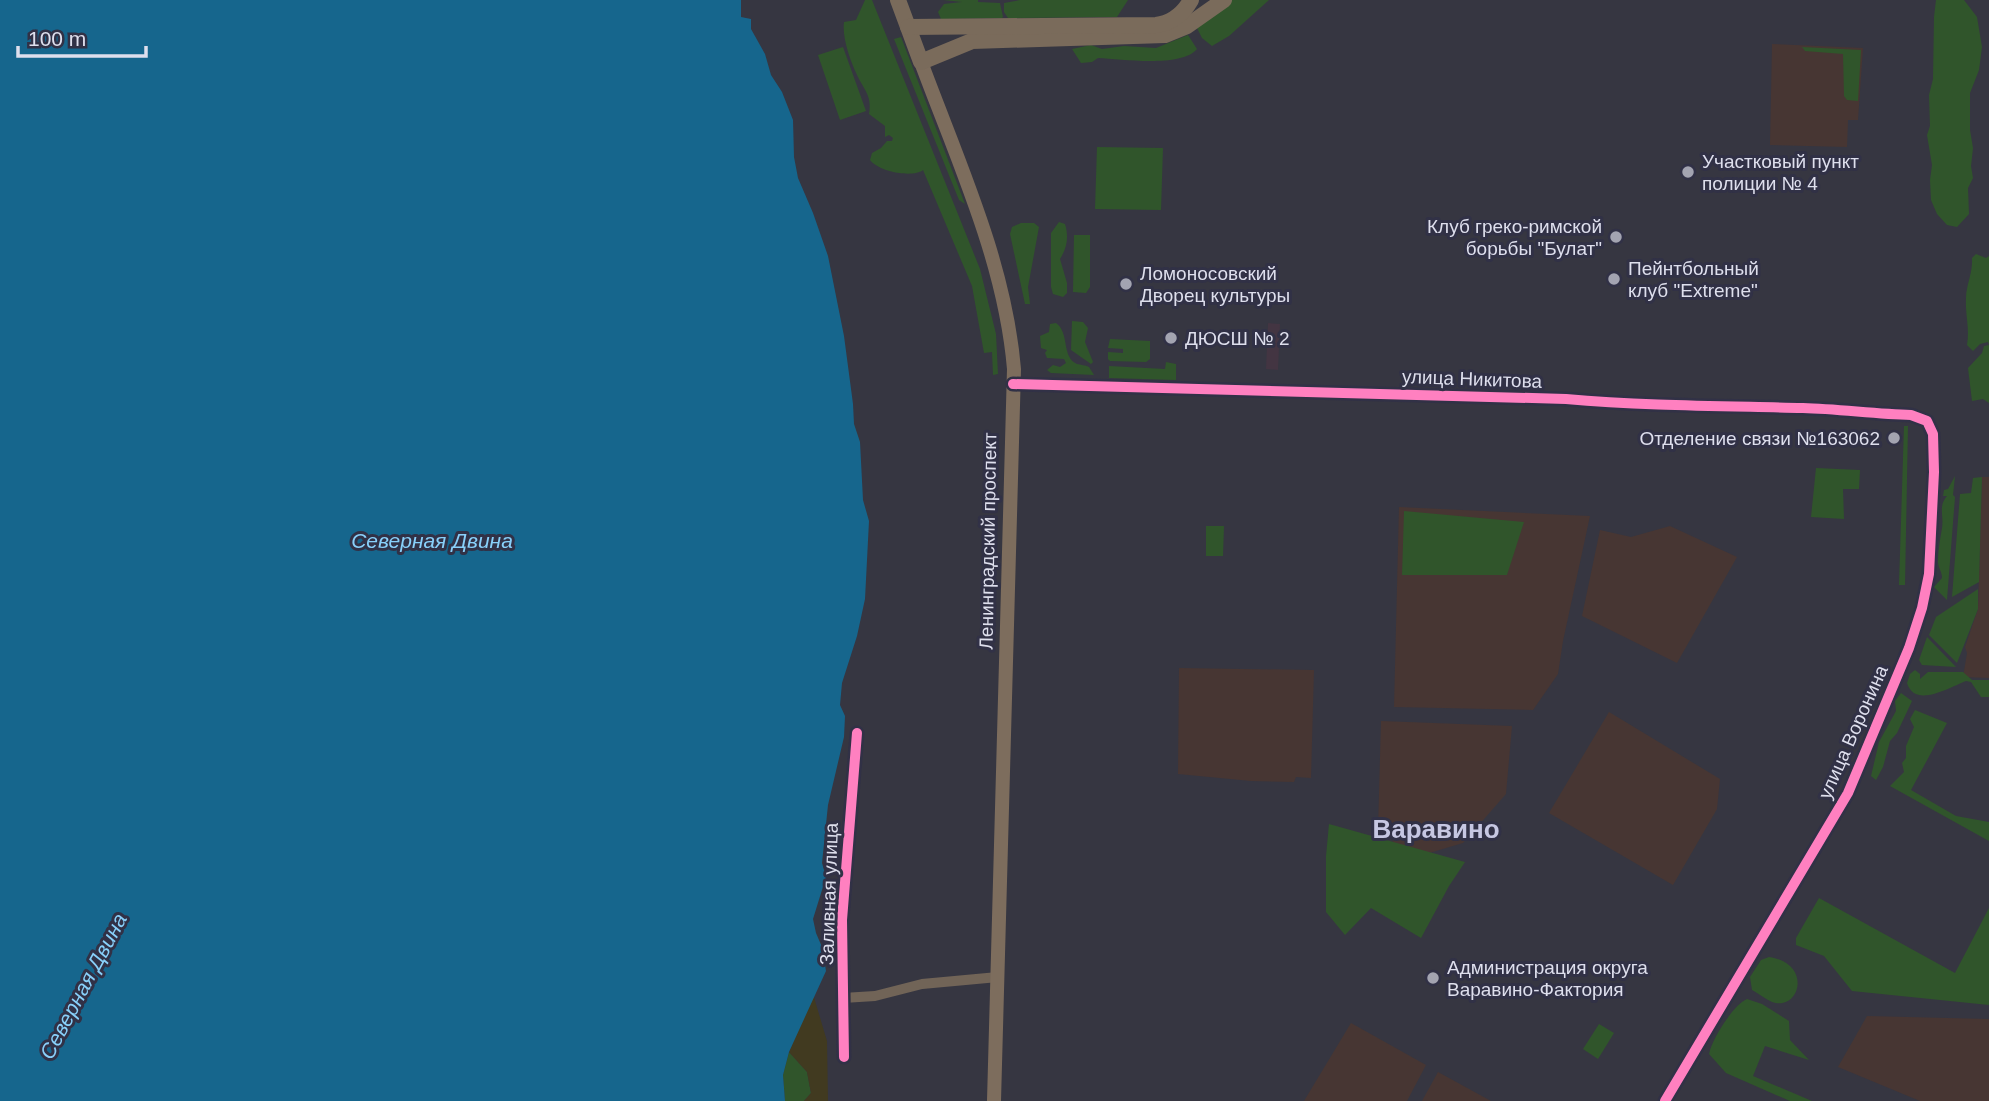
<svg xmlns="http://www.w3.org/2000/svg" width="1989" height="1101" font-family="Arial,sans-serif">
<rect width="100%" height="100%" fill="#363641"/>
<polygon fill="#433542" points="1268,323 1280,324 1278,370 1266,369"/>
<g fill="#473633">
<polygon points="1772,44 1863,48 1858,120 1848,120 1847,147 1770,145"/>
<polygon points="1982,477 1989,477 1989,678 1963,677 1967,653 1965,647 1978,609"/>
<polygon points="1399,507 1590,516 1563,641 1558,674 1533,710 1394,707"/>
<polygon points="1670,526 1737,557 1677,663 1582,616 1600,530 1631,537"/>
<polygon points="1179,668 1314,670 1311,778 1296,777 1294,782 1251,781 1178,774"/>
<polygon points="1609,712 1720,779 1717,809 1673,885 1549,813"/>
<polygon points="1381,721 1512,726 1506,794 1463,843 1399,862 1391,835 1378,830"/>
<polygon points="1867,1016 1989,1019 1989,1101 1920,1101 1838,1067"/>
<polygon points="1351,1023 1426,1065 1407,1101 1304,1101"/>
<polygon points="1438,1072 1491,1101 1422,1101"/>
</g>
<g fill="#30552b">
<path d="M865 0H872L980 269 996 334 998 374 993 375 992 352 984 353 972 286 923 170C913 178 879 172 870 160L872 153 881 148 887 141H892L893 138 889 135 885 137V126L869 114C872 95 865 92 857 75 850 60 842 38 844 22L856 20Z"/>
<polygon points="943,0 978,0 978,2 1000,3 1003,17 1002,18 941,19 938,12 944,4 962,2"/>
<polygon points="1020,0 1128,0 1117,17 1008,18 1004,12 1004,3"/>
<polygon points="1232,0 1269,0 1229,36 1212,46 1202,38 1197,28"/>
<polygon points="1936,0 1964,0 1977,17 1982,47 1979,70 1970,93 1970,130 1973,148 1971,166 1973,178 1968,188 1969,214 1957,227 1947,225 1937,214 1931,200 1930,180 1932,165 1927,135 1930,126 1929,95 1933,79 1934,17"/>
<path d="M1188 35 1197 49C1181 68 1122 59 1098 58L1092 62 1081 63 1072 49 1091 45 1102 49 1124 46 1156 48Z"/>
<polygon points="901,37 965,204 959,200 894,39"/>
<polygon points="843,47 866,111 840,120 818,55"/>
<polygon points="1802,47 1861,50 1858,101 1847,100 1844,96 1843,54 1805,51"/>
<polygon points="1097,147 1163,148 1161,210 1095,209"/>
<path d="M1059 222 1065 224C1069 237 1067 248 1060 259L1067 283V293L1063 297 1053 294 1051 287V233Z"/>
<polygon points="1021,223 1034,223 1039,227 1028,287 1030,304 1025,304 1010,234 1012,227"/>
<polygon points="1074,235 1090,235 1090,287 1086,293 1073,292"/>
<path d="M1976 254 1986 258 1989 256V403L1983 399 1972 401 1968 368 1982 353 1984 346 1989 345 1988 342 1980 344 1973 351 1967 345C1970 329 1965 314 1966 298 1966 285 1973 273 1972 258Z"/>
<polygon points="1072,321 1083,322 1088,328 1085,342 1093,362 1091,364 1071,350"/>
<path d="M1056 323C1070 333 1061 357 1077 364 1081 365 1085 365 1089 367L1094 375 1051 373 1047 370 1053 365 1060 367 1066 363 1064 359 1047 358 1045 353 1047 350 1041 348 1040 336 1049 332 1050 324Z"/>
<polygon points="1110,339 1150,341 1150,359 1146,362 1110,361 1108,359 1108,352 1123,353 1123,349 1108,348"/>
<polygon points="1166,362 1176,364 1176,380 1109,378 1109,366 1165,369"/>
<polygon points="1904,426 1908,426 1905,585 1899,585"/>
<polygon points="1816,468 1860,470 1859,489 1843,489 1844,519 1811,517"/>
<path d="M1955 476 1953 495 1955 497 1947 600 1934 587 1942 578C1942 572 1938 567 1938 562 1938 550 1940 540 1942 528 1944 516 1938 506 1947 496H1943L1944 490 1948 489Z"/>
<polygon points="1982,477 1979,582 1952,597 1960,494 1971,493 1973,478"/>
<polygon points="1404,511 1524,522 1507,575 1402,575"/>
<polygon points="1206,526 1224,526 1223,556 1206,556"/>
<polygon points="1978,589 1978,609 1957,663 1929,635 1936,617"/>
<polygon points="1927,637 1956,667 1922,665 1919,660"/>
<path d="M1915 670 1920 674V679L1928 672H1963L1972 680H1989V697H1981L1971 682 1966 681C1950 687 1915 709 1907 683L1910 674Z"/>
<polygon points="1901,693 1912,701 1897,733 1890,741 1883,767 1876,780 1871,776 1879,742 1896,711 1895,701"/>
<polygon points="1915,710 1947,723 1911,790 1956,816 1989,822 1989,841 1890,786 1904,772 1902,763 1906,758 1906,746 1914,727 1910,719"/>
<polygon points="1329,824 1465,862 1449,886 1421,938 1371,908 1345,935 1326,912 1326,856"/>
<polygon points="1819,898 1955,973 1989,908 1989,1005 1852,991 1824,956 1796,945 1796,938"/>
<path d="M1769 957C1813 963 1800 1012 1772 1002 1765 999 1758 993 1752 990L1750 977 1761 960Z"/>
<path d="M1747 999 1762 1004 1789 1021 1790 1040 1809 1060 1765 1046 1753 1076 1812 1101H1790L1726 1073 1709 1054C1712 1039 1733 1005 1747 999Z"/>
<polygon points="1599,1024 1614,1033 1598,1059 1583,1049"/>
<polygon points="789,1052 807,1072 811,1093 804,1101 785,1101 783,1075"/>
</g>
<polygon fill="#413a20" points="813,994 827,1041 828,1101 804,1101 811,1093 807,1072 789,1052"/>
<polygon fill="#16668d" points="0,0 741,0 741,17 751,19 751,29 765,54 771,75 782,92 793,120 794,157 798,178 813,213 828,256 844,336 853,404 854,424 860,442 863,500 869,521 865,599 857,636 842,683 840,705 845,716 844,737 828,805 822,863 826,877 813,919 816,933 822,947 826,971 789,1052 783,1075 785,1101 0,1101"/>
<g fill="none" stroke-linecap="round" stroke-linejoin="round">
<g stroke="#716457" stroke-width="10">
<polyline points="843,998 875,996 922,984 998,977"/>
<polyline points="844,1057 842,920 857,733"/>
</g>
<path stroke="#716457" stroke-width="12" d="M1013 384 1566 399C1645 406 1724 406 1803 408 1839 409 1875 414 1911 415L1927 421 1933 434 1934 472 1929 574 1922 608 1909 648 1848 793 1665 1101"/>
<path stroke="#7d6d5d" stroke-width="14" d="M921 62C958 162 1005 262 1014 369L994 1101"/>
<g stroke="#7a6b5b" stroke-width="16">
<polyline points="898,0 921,62 972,41 1165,35 1187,26 1224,0"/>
<path d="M908 27 1156 25C1172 23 1183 14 1191 0"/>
</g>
<defs>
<g id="cycleway">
<path d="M1013 384 1566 399C1645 406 1724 406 1803 408 1839 409 1875 414 1911 415L1927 421 1933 434 1934 472 1929 574 1922 608 1909 648 1848 793 1665 1101"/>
<polyline points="844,1057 842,920 857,733"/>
</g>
</defs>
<use href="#cycleway" stroke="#313146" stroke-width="15"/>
<use href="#cycleway" stroke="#ff80c0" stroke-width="10"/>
</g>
<g fill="#a3a4b1" stroke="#313146" stroke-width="2.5">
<circle cx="1688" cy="172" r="7"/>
<circle cx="1616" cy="237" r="7"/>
<circle cx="1614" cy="279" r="7"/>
<circle cx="1126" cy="284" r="7"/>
<circle cx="1171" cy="338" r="7"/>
<circle cx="1894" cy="438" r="7"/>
<circle cx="1433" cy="978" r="7"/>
</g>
<g text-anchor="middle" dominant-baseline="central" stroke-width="6" stroke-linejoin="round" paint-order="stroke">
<g font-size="19" fill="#dedfed" stroke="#313146" text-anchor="start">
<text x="1702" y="161">Участковый пункт<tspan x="1702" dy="22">полиции № 4</tspan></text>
<text x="1602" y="226" text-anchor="end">Клуб греко-римской<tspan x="1602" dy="22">борьбы "Булат"</tspan></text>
<text x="1628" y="268">Пейнтбольный<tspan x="1628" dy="22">клуб "Extreme"</tspan></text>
<text x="1140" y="273">Ломоносовский<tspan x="1140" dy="22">Дворец культуры</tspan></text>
<text x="1185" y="338">ДЮСШ № 2</text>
<text x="1880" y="438" text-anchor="end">Отделение связи №163062</text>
<text x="1447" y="967">Администрация округа<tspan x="1447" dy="22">Варавино-Фактория</tspan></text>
</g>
<g font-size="19" fill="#dedfed" stroke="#313146">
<text transform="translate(1472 379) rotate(2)">улица Никитова</text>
<text transform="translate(988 541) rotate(-89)">Ленинградский проспект</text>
<text transform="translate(1853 732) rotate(-66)">улица Воронина</text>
<text transform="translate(829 894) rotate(-88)">Заливная улица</text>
</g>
<g font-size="21" font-style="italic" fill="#88d0fa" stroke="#313146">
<text x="432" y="540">Северная Двина</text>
<text transform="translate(83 986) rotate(-62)">Северная Двина</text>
</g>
<g font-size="26" font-weight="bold" fill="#c6c7e2" stroke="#313146">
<text x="1436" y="829">Варавино</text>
</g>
</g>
<path d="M18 46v10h128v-10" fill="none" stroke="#dedfed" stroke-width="3.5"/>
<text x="28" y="46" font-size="21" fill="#dedfed" stroke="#313146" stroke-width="5" paint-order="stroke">100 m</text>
</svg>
